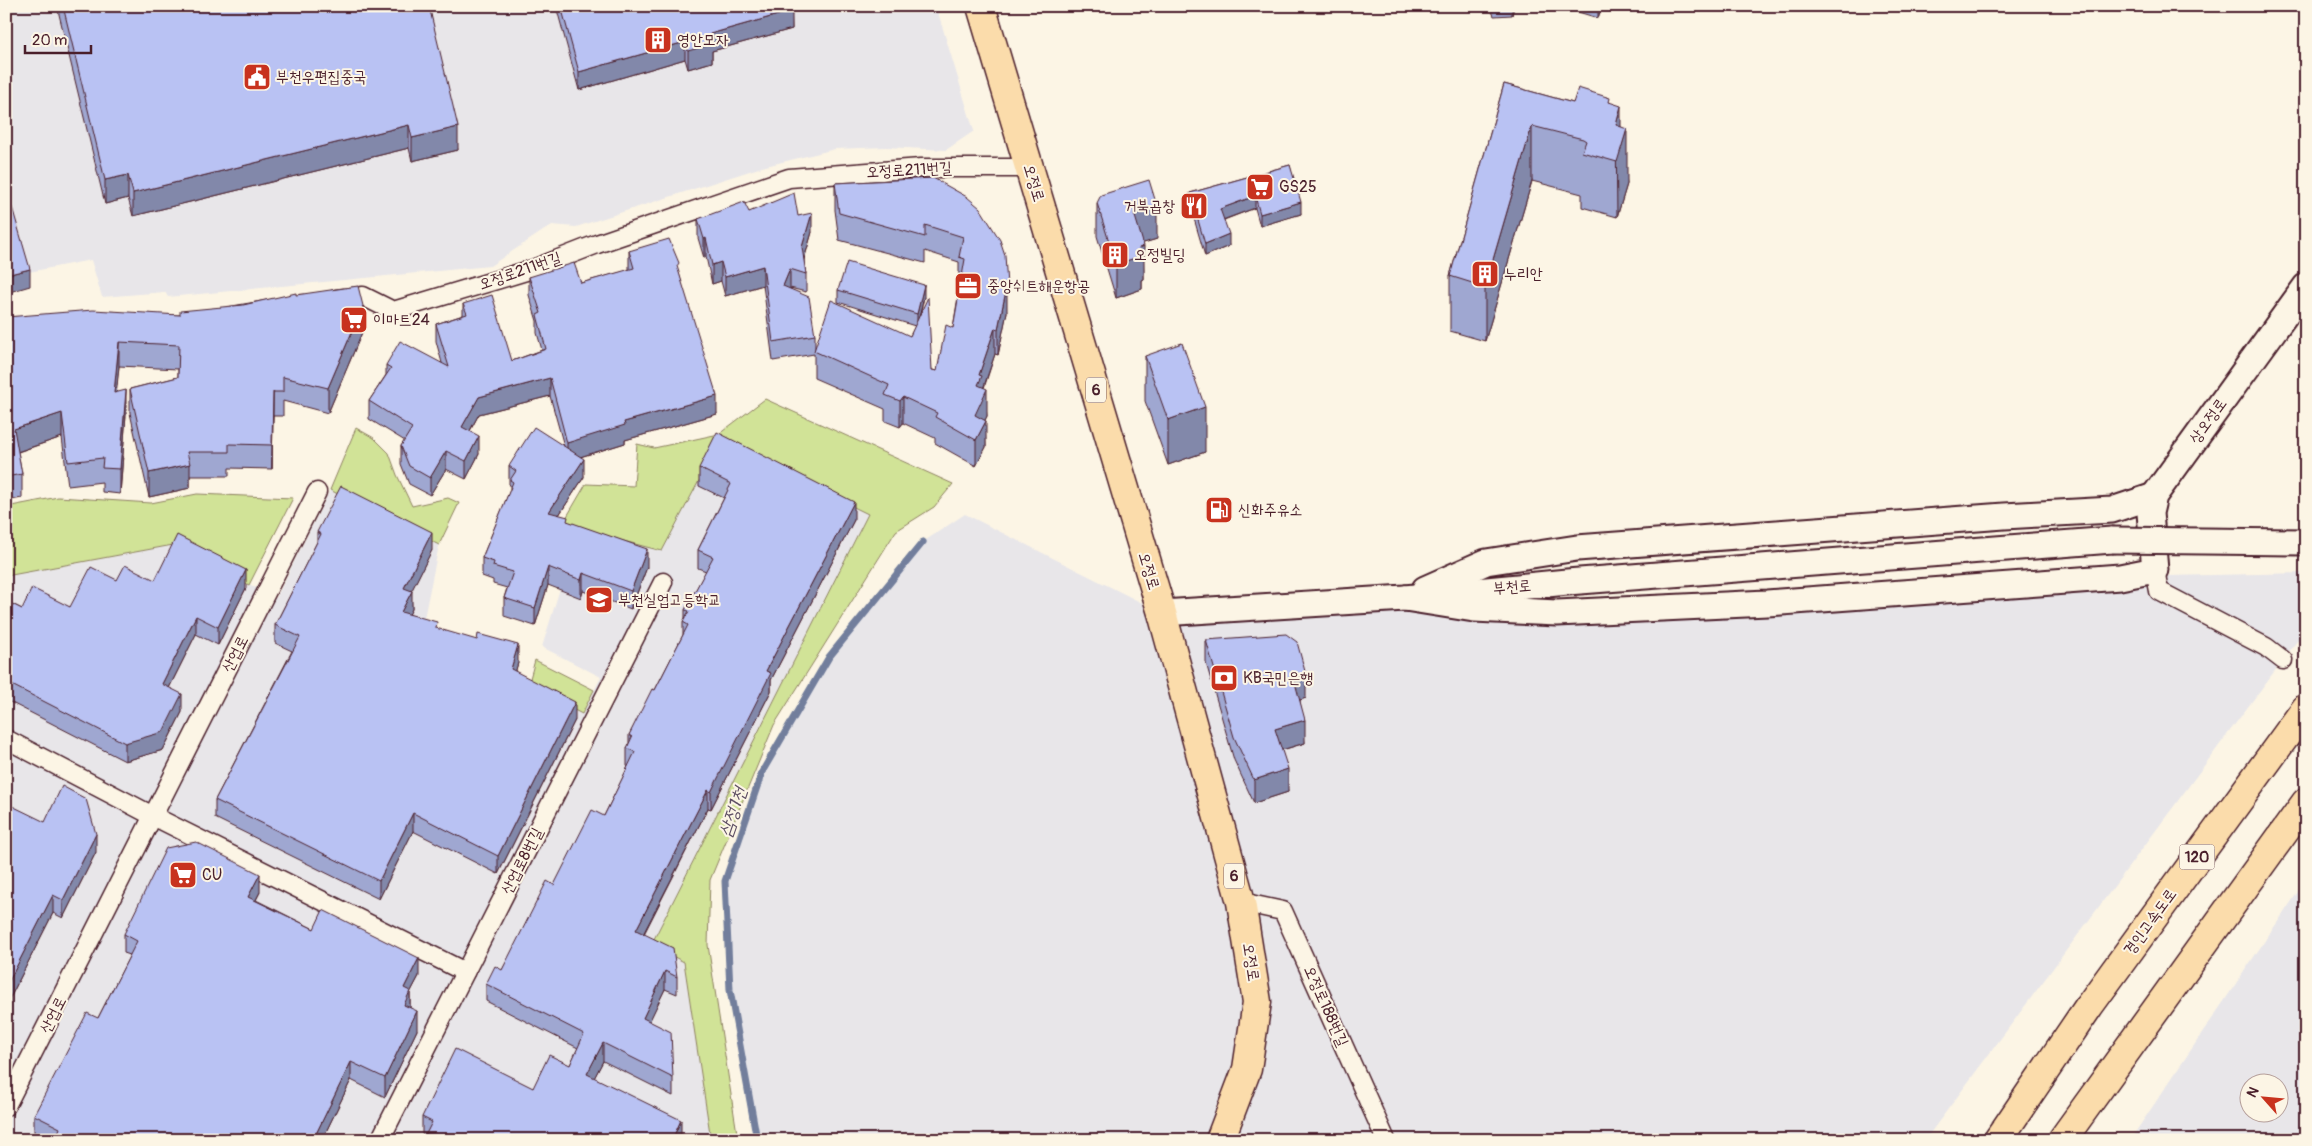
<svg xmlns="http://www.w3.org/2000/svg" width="2312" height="1146" font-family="Pangolin,'Poor Story',sans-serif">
<rect width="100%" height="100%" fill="#fcf5e5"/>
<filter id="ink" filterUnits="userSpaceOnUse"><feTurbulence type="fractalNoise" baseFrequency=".02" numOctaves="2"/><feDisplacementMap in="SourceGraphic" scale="10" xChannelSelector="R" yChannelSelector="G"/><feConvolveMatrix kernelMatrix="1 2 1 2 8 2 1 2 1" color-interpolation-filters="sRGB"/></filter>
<g filter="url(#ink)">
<g fill="#e8e6e9" fill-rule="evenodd">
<polygon points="6,6 936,6 974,131 946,150 886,147 835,149 762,167 576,227 552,225 490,266 168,297 165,292 102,297 91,260 29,272 6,196"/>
<polygon points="720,441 868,514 651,945 684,962 711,1140 6,1140 6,576 174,545 276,598 330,490 439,545 423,623 518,681 582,714 601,677 542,647 578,530"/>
<polygon points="965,514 1162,613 1293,603 1557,613 2120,577 2306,573 2306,629 1925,1140 753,1140 730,990 725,881 762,772 829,657 923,542"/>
<path d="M2306 880V1140H2130ZM2250 1084H2280V1114H2250Z"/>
</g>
<g fill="#d1e397" stroke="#8e8161">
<polygon points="765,399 953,484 934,507 896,531 774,725 710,880 708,945 738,1140 711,1140 684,962 651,945 868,514 720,441 662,551 562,525 586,484 634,486 637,444 654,448 719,434"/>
<polygon points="356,428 374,438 389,453 397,475 412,506 448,498 459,503 439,545 330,490"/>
<polygon points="197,494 293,498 249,585 173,545 6,576 6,507 58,497 151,503"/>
<polygon points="535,660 594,690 582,714 528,686"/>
</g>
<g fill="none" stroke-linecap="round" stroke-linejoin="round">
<polyline stroke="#727e9c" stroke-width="7" points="757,1140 730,990 725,881 762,772 829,657 923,542"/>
<defs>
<g id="street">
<polyline points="336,299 363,296 393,311 533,269 597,244 789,178 921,168 1029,168"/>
<polyline points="2155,570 2159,591 2266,647 2283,660"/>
<polyline points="6,739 153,816 465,972"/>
<polyline points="1241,902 1283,911 1386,1140"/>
<polyline points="6,1106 317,492"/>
<polyline points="380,1140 663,582"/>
</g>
<g id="secondary">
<polyline points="1425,589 1486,562 1577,548 2004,516 2112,510 2154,496"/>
<polyline points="1405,598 1474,609 1557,613 1767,603 2120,577 2155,570 2150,513 2154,496 2306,286"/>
<polyline points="1162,613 1405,598 1567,582 2112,540"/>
</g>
<polyline id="primary" points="981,6 1162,613 1241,902 1257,1002 1247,1069 1220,1140"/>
<g id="highway">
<polyline points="1998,1140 2089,1006 2306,708"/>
<polyline points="2062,1140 2306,802"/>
</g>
</defs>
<use href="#street" stroke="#4a1f2b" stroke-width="21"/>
<use href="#secondary" stroke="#4a1f2b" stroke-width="29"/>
<use href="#primary" stroke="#4a1f2b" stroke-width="31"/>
<use href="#highway" stroke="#4a1f2b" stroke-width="31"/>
<use href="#street" stroke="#fcf5e5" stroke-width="18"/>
<use href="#secondary" stroke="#fcf5e5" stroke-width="25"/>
<use href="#primary" stroke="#fbdcab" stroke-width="28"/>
<use href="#highway" stroke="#fbdcab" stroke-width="28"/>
<defs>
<polyline id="secondary-bridge" points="2112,540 2306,542"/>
</defs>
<use href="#secondary-bridge" stroke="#4a1f2b" stroke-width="29" stroke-linecap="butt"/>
<use href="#secondary-bridge" stroke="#fcf5e5" stroke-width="25"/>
</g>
<g fill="#9fa7d1" stroke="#4a1f2b">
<polygon points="57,6 429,6 458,150 412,161 409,148 133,216 128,198 105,204"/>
<polygon points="556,6 791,6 792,29 712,51 712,62 688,69 685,59 579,90"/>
<polygon points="1490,6 1514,6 1512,15 1494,16"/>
<polygon points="1558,6 1602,6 1598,18"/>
<polygon points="1504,84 1573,103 1610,102 1621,127 1627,184 1617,217 1582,207 1582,194 1532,181 1485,341 1450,331 1450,276"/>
<polygon points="1290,165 1301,214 1260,226 1255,208 1224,220 1229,246 1205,256 1190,205 1190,193"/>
<polygon points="933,178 1007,312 998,355 995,354 984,388 987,416 985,420 986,447 976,466 935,443 935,438 903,423 900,427 885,421 885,409 814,378 814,354 773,361 763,285 725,296 721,281 712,284 706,257 704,258 698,238 698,219 749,212 798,216 812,232 804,260 806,274 806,292 790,288 815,335 815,349 910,336 915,326 838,302 838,290 924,297 920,315 932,370 937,371 953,328 960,284 959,283 959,262 925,251 925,263 839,240 835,210 835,183"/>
<polygon points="1097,203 1157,239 1143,243 1144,279 1142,280 1142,289 1116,298 1097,236"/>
<polygon points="629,251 679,273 717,414 625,440 625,443 580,457 584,477 559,515 568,522 647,567 631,609 583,591 581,598 548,585 535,626 504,616 504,598 507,588 493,584 493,580 482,576 482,558 510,490 510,485 509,484 509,466 564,446 550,396 479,414 470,431 479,454 466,479 446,469 430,495 409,484 401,464 401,446 405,441 369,419 369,401 386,375 386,365 442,363 436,341 436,324 463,315 463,304 512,361 542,350 537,333 537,321 529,295 529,277 581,283 629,270"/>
<polygon points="296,295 363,330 328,413 283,401 283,416 273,416 272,469 229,468 229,476 190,476 190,488 149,497 130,413 130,389 178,377 178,369 119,366 116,392 126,414 120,494 102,492 102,482 68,486 62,437 18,452 22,474 22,498 6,501 6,317 180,315"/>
<polygon points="1145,356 1205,452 1168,465 1145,401"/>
<polygon points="699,468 854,520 771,680 771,691 711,809 708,808 644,934 677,977 677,994 665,989 649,1021 673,1078 673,1096 603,1061 594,1078 681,1138 425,1136 422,1134 422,1117 533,1088 570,1065 578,1048 486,1001 486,984 502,970 554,885 604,816 628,767 627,766 627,748 629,745 629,735 655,690 683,635 683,622 685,618 685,610 706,571 698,568 698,550 724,498 699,486"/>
<polygon points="317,532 432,550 411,591 412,609 409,614 437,629 518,663 515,672 575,720 498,874 413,831 379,899 215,818 215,800 292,651 275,643 275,625 317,542"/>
<polygon points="117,580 155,580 246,588 218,645 196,634 169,688 182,712 163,750 125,761 6,700 6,601 22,609 70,607"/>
<polygon points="1206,640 1306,698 1300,700 1305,743 1282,750 1288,792 1254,803 1234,760 1206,663"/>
<polygon points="6,803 96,852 63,918 53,913 10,998 10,1013"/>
<polygon points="260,892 256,900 314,929 419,976 410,993 410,1008 417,1030 385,1097 351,1080 322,1140 46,1140 34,1134 34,1115 98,1018 130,955 124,953 124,934"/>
</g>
<g fill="#8288aa" stroke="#4a1f2b">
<polygon points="1512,6 1514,6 1512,15"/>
<polygon points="1598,6 1602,6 1598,18"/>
<polygon points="792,11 792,29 712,51 712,62 688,69 688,51 710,34"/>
<polygon points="685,42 685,59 579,90 579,72"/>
<polygon points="1621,106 1621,148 1627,129 1627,184 1617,217 1616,125"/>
<polygon points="409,125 409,148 133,216 133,193"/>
<polygon points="1532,126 1532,181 1485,341 1485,287"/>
<polygon points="458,127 458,150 412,161 412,138"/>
<polygon points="128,175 128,198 105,204 105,180"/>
<polygon points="1255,196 1255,208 1220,221 1220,209"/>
<polygon points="1301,202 1301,214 1260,226 1260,214"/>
<polygon points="1157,206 1157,239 1134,246 1134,213"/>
<polygon points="812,213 812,232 802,266 802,247"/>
<polygon points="1229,234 1229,246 1205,256 1205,244"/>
<polygon points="706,238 706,257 704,258 704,239"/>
<polygon points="1144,246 1144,279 1142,280 1142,289 1116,298 1116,264 1139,248"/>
<polygon points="721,262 721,281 712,284 712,265"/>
<polygon points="763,266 763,285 725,296 725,277"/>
<polygon points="30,269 30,286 6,293 6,275"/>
<polygon points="790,269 790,288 783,304 783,286"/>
<polygon points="924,285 924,297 917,326 917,314"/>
<polygon points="1007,286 1007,312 998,355 998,329"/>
<polygon points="363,306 363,330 328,413 328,388"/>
<polygon points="995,328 995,354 982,392 987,389 987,416 975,441 975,415 979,375"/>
<polygon points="119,342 119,366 114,417 114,393"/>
<polygon points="550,378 550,396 479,414 462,445 462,427 479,397"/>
<polygon points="126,390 126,414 120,494 120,469"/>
<polygon points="273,392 273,416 272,469 272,445"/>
<polygon points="717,396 717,414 625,440 625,443 567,461 567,443 624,422"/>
<polygon points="903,397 903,423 900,427 900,401"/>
<polygon points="1205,407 1205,452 1168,465 1168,420"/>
<polygon points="62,413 62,437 14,453 14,429"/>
<polygon points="986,421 986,447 976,466 976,440"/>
<polygon points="479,436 479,454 466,479 466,461"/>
<polygon points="446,451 446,469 430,495 430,478"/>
<polygon points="584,459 584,477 549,530 549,512"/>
<polygon points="190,464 190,488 149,497 149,473"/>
<polygon points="854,502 854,520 771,680 771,691 711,809 711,792 766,671"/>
<polygon points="432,532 432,550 404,606 404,588"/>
<polygon points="647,549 647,567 631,609 631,591"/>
<polygon points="548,567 548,585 535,626 535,608"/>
<polygon points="246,570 246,588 218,645 218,627"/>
<polygon points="583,573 583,591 581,598 581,580"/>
<polygon points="412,591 412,609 401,630 401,612"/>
<polygon points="196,616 196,634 162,702 162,684"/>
<polygon points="518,645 518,663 511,687 511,669"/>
<polygon points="1306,675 1306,698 1294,702 1294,679"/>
<polygon points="182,694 182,712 163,750 125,761 125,743"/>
<polygon points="575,702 575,720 498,874 498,856"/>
<polygon points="1305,720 1305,743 1275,752 1275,729"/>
<polygon points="1288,769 1288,792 1254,803 1254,780"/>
<polygon points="708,790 708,808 636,948 636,930"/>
<polygon points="413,813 413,831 379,899 379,881"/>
<polygon points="96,834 96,852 63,918 63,900"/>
<polygon points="260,874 260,892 248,915 248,897"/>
<polygon points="53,895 53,913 10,998 10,1013 6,1020 6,987"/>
<polygon points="419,958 419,976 410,993 410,1009 404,1023 404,988"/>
<polygon points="665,971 665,989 643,1035 643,1018"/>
<polygon points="417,1011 417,1030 385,1097 385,1078"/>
<polygon points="603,1043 603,1061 587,1092 587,1074"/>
<polygon points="351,1062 351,1080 322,1140 313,1140"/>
<polygon points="681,1120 681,1138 680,1140 672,1140"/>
</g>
<g fill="#b9c2f3" stroke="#4a1f2b">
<polygon points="63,6 429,6 458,127 412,138 409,125 133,193 128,175 105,180"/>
<polygon points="561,6 791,6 792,11 710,34 712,44 688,51 685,42 579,72"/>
<polygon points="1504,84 1573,103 1578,88 1610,98 1609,102 1621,106 1616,125 1627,129 1617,162 1582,152 1586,141 1583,139 1532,126 1485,287 1450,276"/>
<polygon points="1290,165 1301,202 1260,214 1255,196 1220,209 1229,234 1205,244 1190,193"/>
<polygon points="933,178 967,197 980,208 1000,240 1005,255 1007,286 998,329 995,328 979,375 982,376 978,385 987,389 975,415 986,421 976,440 935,417 937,413 903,397 900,401 885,395 889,385 814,351 831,300 910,336 928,297 932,370 937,371 946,325 953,328 965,259 959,257 963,237 925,225 925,237 839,213 835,183"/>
<polygon points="1149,180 1157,206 1134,213 1144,246 1139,248 1142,256 1116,264 1097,203 1101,195"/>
<polygon points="794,193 798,216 812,213 802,247 806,274 790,269 783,286 809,297 815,335 773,342 763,266 725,277 721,262 712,265 706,238 704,239 698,219 744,202 749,212"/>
<polygon points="12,207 30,269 6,275 6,208"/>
<polygon points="669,239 679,263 677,266 717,396 624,422 625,425 567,443 550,378 479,397 462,427 479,436 466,461 446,451 430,478 409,466 401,446 412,428 369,401 391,368 386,365 400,341 449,367 436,324 467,314 463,304 492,295 512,361 546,349 537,315 541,313 529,277 574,263 581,283 634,268 629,251"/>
<polygon points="847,262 924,285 917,314 838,290"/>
<polygon points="358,286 363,306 328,388 283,377 283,392 273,392 272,445 229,444 229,452 187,452 190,464 149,473 130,389 178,377 179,345 119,342 114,393 126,390 120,469 102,468 103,458 68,462 62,413 14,429 22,474 6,477 6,317 93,310 180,315 180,311 243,305 296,293 296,295"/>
<polygon points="1182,343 1205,407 1168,420 1145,356"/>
<polygon points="534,427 584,459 549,512 568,517 567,521 647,549 631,591 583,573 581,580 548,567 535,608 504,598 513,572 493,566 494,562 482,558 513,482 510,480 516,471 509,466"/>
<polygon points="717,432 854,502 766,671 771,673 711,792 708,790 636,930 673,948 677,977 665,971 643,1018 671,1032 673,1078 603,1043 587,1074 681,1120 672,1140 423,1140 432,1122 422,1117 455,1049 533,1088 549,1055 570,1065 584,1034 486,984 495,966 502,970 547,881 554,885 592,810 604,816 635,752 627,748 632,737 629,735 652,689 655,690 688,625 683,622 689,611 685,610 713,557 698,550 731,484 699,468"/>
<polygon points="341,486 432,532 404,588 412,591 401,612 437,622 436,628 477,640 478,634 518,645 511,669 575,702 498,856 413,813 379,881 215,800 300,637 275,625 321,534 317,532"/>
<polygon points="177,535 246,570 218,627 196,616 162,684 182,694 163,732 125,743 6,682 6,601 22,609 32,588 70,607 91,567 117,580 125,565 155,580"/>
<polygon points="1286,634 1297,642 1306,675 1294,679 1305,720 1275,729 1288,769 1254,780 1234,737 1206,640"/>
<polygon points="62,786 86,799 96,834 63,900 53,895 6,987 6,803 45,822"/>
<polygon points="196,842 260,874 248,897 314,929 323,910 419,958 404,988 410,991 404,1005 417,1011 385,1078 351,1062 313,1140 55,1140 60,1128 34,1115 87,1013 98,1018 137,941 124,934 166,848"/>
<polygon points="6,994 10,995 6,1002"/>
</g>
</g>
<defs>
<symbol id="building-square" viewBox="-11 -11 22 22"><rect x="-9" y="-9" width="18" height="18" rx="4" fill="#c8321e" stroke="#fcf5e5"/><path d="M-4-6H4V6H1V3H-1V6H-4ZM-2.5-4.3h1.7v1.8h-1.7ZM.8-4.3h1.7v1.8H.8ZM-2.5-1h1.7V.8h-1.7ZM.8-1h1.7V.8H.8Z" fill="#fff"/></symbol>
<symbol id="civic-square" viewBox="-11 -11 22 22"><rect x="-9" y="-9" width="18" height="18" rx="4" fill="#c8321e" stroke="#fcf5e5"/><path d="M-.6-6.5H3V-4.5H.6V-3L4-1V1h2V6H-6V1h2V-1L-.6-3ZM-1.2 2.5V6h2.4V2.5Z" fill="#fff"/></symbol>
<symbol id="supermarket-square" viewBox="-11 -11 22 22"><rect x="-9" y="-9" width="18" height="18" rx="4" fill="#c8321e" stroke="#fcf5e5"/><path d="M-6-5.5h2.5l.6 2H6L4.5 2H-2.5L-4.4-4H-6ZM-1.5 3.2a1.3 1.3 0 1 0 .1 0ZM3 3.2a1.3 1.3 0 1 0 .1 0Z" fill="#fff"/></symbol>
<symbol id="restaurant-square" viewBox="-11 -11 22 22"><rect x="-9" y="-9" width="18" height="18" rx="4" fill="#c8321e" stroke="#fcf5e5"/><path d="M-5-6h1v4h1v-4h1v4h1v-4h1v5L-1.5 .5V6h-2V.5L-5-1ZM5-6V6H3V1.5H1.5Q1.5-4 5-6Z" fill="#fff"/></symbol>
<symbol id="office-square" viewBox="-11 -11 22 22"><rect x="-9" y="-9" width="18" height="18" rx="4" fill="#c8321e" stroke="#fcf5e5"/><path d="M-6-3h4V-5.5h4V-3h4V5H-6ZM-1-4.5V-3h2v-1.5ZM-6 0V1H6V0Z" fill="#fff"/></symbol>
<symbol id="fuel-square" viewBox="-11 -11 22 22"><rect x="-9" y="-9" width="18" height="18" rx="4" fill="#c8321e" stroke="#fcf5e5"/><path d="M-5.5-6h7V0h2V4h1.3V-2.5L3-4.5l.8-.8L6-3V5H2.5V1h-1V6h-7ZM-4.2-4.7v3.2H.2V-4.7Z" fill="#fff"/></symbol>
<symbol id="school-square" viewBox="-11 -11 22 22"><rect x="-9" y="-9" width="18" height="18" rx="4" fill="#c8321e" stroke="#fcf5e5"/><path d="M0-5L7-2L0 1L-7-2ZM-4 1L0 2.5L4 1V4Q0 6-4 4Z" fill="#fff"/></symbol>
<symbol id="bank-square" viewBox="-11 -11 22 22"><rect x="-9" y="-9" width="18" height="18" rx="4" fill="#c8321e" stroke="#fcf5e5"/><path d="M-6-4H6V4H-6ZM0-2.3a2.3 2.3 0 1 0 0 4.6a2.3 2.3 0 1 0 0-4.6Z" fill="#fff"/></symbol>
</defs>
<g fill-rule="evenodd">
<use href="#building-square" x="642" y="24" width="32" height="32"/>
<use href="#civic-square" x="241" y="61" width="32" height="32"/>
<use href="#supermarket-square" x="1244" y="171" width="32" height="32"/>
<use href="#restaurant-square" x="1178" y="190" width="32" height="32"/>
<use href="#building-square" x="1099" y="239" width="32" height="32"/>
<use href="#building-square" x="1469" y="258" width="32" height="32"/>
<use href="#office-square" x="952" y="270" width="32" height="32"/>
<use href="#supermarket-square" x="338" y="304" width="32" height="32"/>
<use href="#fuel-square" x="1203" y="494" width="32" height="32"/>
<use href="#school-square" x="583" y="584" width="32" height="32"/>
<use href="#bank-square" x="1208" y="662" width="32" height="32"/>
<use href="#supermarket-square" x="167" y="859" width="32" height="32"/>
</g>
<g text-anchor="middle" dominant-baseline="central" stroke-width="4" stroke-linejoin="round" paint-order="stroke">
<g fill="#fcf5e5" stroke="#7f5f63" stroke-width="1">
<rect x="1086" y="377.5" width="20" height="25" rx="4"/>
<rect x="2179.5" y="844.5" width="35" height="25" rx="4"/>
<rect x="1224" y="863.5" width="20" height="25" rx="4"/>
</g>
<g font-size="15" font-weight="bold" fill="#4a1f2b">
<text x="1096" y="390">6</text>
<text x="2197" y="857">120</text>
<text x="1234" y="876">6</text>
</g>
<g font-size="16" fill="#4a1f2b" stroke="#fcf5e5" text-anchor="start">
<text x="677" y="40">영안모자</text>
<text x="276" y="77">부천우편집중국</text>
<text x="1279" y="187">GS25</text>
<text x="1175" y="206" text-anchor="end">거북곱창</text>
<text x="1134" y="255">오정빌딩</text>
<text x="1504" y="274">누리안</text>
<text x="987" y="286">중앙쉬트해운항공</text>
<text x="373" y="320">이마트24</text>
<text x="1238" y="510">신화주유소</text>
<text x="618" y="600">부천실업고등학교</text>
<text x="1243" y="678">KB국민은행</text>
<text x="202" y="875">CU</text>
</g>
<g font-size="16" fill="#4a1f2b" stroke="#fcf5e5">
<text transform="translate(909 170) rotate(-3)">오정로211번길</text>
<text transform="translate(1034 183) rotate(73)">오정로</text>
<text transform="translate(520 271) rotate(-19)">오정로211번길</text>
<text transform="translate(2208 421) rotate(-54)">상오정로</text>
<text transform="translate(1149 571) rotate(73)">오정로</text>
<text transform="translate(1512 587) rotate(-5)">부천로</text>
<text transform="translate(235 654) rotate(-63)">산업로</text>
<text transform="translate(522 861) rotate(-63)">산업로8번길</text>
<text transform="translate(2150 922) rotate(-54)">경인고속도로</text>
<text transform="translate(1251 962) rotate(81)">오정로</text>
<text transform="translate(1326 1006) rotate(66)">오정로188번길</text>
<text transform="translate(53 1015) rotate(-63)">산업로</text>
</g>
<g font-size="18" font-style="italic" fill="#5e4f64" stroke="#fcf5e5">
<text transform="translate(733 812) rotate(-71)">삼정1천</text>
</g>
</g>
<rect width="2312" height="1146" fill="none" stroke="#fcf5e5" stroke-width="25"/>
<rect x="12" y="12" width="2287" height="1121" fill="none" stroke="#4a1f2b" stroke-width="2" filter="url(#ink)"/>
<g transform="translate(2264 1098) rotate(297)"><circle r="24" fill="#fcf5e5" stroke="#b59f9b"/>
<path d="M0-4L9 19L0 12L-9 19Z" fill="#c8321e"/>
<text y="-8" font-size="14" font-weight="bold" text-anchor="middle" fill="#4a1f2b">N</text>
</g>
<path d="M25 45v8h66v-8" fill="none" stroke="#4a1f2b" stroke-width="2.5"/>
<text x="32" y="45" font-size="15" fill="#4a1f2b" stroke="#fcf5e5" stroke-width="4" paint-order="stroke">20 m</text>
</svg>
